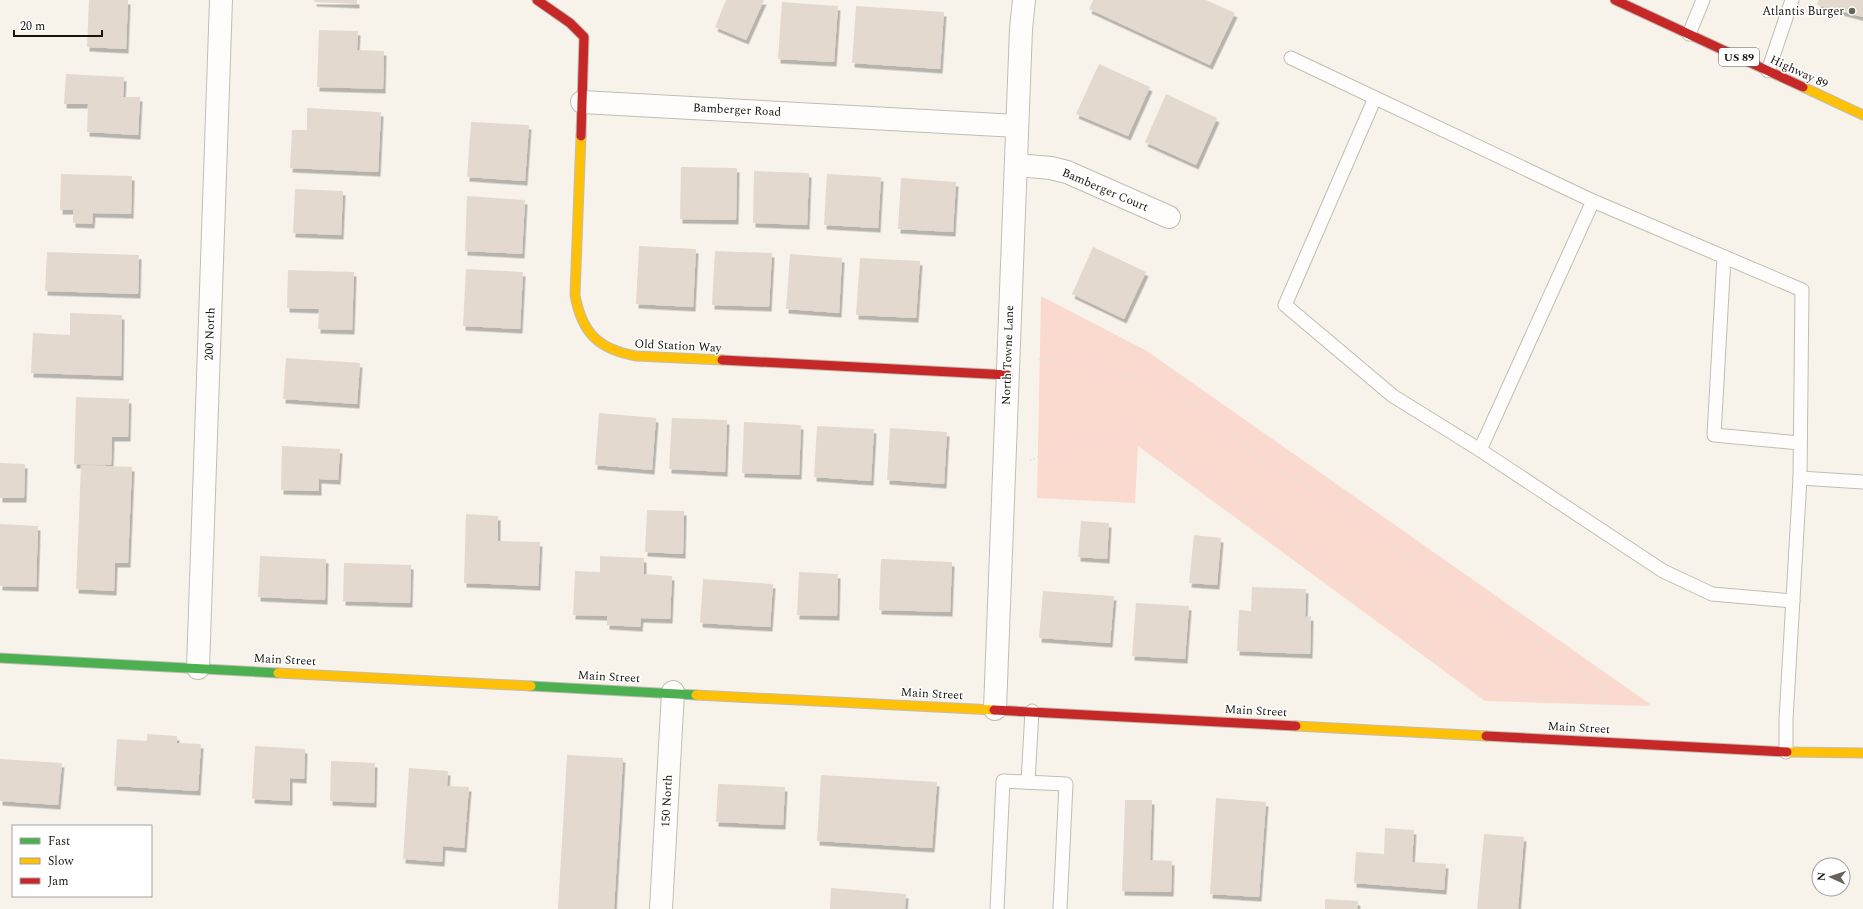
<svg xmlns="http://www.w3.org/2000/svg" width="1863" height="909" font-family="Spectral,serif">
<defs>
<filter id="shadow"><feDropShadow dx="2.5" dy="4.5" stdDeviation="0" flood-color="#0004"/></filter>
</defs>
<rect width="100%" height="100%" fill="#f8f3ea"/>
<polygon fill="#fadacf" points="1041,296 1147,351 1650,704 1647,706 1485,701 1138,446 1135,503 1037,498"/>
<g fill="#e4d9ce" filter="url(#shadow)">
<polygon points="89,0 128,0 126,49 87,47"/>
<polygon points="314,0 357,0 357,4 314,2"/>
<polygon points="726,0 764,0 746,40 715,27"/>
<polygon points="1093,0 1206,0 1235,13 1210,65 1089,9"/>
<polygon points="1819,0 1863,0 1863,17 1817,5"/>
<polygon points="782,2 838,6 834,62 778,59"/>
<polygon points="856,6 944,12 940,69 852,63"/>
<polygon points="319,30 358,31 357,50 384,51 383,89 317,87"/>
<polygon points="1099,64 1150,87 1128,136 1076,114"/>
<polygon points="66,74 124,77 123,97 140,97 138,135 87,132 88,104 64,104"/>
<polygon points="1166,94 1217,118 1196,165 1145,142"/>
<polygon points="307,108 381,112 378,172 290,168 292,130 307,130"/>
<polygon points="471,122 529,125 525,181 467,177"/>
<polygon points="681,167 737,168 736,220 680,219"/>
<polygon points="754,171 809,173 807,225 753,223"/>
<polygon points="61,174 132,176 131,214 93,213 92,224 73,223 73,210 60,210"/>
<polygon points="827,174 881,177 878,228 824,225"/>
<polygon points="901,178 956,182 953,232 898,229"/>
<polygon points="295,189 343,191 341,235 293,233"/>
<polygon points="467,196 525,200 522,254 465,251"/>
<polygon points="639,246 696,249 693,307 636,304"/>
<polygon points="1093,247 1146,272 1124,319 1072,294"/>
<polygon points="715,251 772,253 769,307 712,305"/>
<polygon points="47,252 139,255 138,294 45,291"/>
<polygon points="790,254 842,258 839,313 786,309"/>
<polygon points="860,258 920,261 916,318 856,315"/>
<polygon points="466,269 523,272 520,329 463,326"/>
<polygon points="288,270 354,272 352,330 318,329 319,309 287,308"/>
<polygon points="70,313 122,315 121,376 31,373 33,333 70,335"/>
<polygon points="286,358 360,363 357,404 283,399"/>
<polygon points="76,397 129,399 128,437 112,437 111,465 74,464"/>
<polygon points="599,413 656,418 652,470 595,465"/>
<polygon points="672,418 727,420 725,472 669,469"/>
<polygon points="744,422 801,425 799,475 742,473"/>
<polygon points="817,426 874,429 871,481 814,477"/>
<polygon points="890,428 947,432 944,484 887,480"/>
<polygon points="282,446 340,449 338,480 319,479 319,491 281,490"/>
<polygon points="0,463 25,464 24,498 0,498"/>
<polygon points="81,465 132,467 128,563 115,563 114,591 76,589"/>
<polygon points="647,510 684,511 683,554 645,552"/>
<polygon points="466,514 498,516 498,541 540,542 538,586 464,583"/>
<polygon points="1081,521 1109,523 1107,559 1078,557"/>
<polygon points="0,524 38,526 36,587 0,586"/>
<polygon points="1194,535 1221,538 1217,585 1189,583"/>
<polygon points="260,556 326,559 325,600 258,597"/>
<polygon points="600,556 644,558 644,574 672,576 670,619 641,618 640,627 607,625 607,616 573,615 575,571 600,572"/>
<polygon points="881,559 952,562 950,612 879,610"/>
<polygon points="344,563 411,565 410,603 343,601"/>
<polygon points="799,572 838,574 837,616 797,615"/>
<polygon points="703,579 773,584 770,627 700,623"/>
<polygon points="1252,587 1306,589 1305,617 1311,616 1310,654 1237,651 1239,610 1251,611"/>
<polygon points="1043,591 1114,596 1110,643 1039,638"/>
<polygon points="1136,603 1189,606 1185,659 1132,656"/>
<polygon points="147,734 177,736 177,743 201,744 198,791 114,786 117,739 147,741"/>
<polygon points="255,746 305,749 304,779 290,778 290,801 252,799"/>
<polygon points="567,755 623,758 614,909 558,909"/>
<polygon points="0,759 62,763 58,805 0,801"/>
<polygon points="331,761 375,763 374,803 330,801"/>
<polygon points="409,768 448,771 447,786 469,787 464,848 443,846 442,862 403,859"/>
<polygon points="821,775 937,782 932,848 817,841"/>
<polygon points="718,784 785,787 783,825 716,822"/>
<polygon points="1216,798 1266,802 1259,897 1210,894"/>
<polygon points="1125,800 1152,800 1150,860 1172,861 1171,892 1122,891"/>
<polygon points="1385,828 1414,830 1412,862 1446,864 1444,890 1354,883 1356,852 1384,854"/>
<polygon points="1484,834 1524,837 1518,909 1477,909"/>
<polygon points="831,888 906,894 905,909 830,909"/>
<polygon points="1325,899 1358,901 1357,909 1325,909"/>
</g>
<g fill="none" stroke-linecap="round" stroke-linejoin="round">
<defs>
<g id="lane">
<polyline points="1689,34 1703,0"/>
<polyline points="1291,58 1593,201"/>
<polyline points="1768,71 1792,0"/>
<polyline points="1375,98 1285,305 1393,396 1480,450"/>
<polyline points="1724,257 1714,435 1800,443"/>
<polyline points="1793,601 1712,594 1663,571 1480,450 1593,201 1802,290 1800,478"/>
<polyline points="1786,752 1786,719 1800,478 1863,482"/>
<polyline points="1028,782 1032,711"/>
<polyline points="997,909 1003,781 1066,784 1060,909"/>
</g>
<g id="street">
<polyline points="582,102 1017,126"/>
<polyline points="1016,165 1051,168 1067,172 1169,217"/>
<polyline points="198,668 221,0"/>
<polyline points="995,709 1021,29 1024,0"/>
<polyline points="661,909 673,692"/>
</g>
<g id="fast">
<polyline points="0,658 278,673"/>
<polyline points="531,686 696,695"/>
</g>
<g id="slow">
<polyline points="1803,87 1863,115"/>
<path d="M581 136 575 295C582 333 598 349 636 356L722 360"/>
<polyline points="278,673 531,686"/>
<polyline points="696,695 994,710"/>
<polyline points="1296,726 1486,736"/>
<polyline points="1787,752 1863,753"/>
</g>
<g id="jam">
<polyline points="537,0 570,23 584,37 581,136"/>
<polyline points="1615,0 1803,87"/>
<polyline points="722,360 1008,375"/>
<polyline points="994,710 1296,726"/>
<polyline points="1486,736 1787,752"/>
</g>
</defs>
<use href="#lane" stroke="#c1bdb5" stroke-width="15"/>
<use href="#street" stroke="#c1bdb5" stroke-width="24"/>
<use href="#fast" stroke="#c1bdb5" stroke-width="11"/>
<use href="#slow" stroke="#c1bdb5" stroke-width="11"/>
<use href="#jam" stroke="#c1bdb5" stroke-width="11"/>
<polyline stroke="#e1dfdc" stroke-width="2.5" stroke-dasharray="1 3" stroke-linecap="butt" points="1030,460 1078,442 1117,432 1142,433 1247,509 1490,694 1606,699 1601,685 1451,582 1389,544 1303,484 1266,462 1192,404 1151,382 1084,365 1036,359"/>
<use href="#lane" stroke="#fefdfc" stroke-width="13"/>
<use href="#street" stroke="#fefdfc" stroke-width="22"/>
<use href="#fast" stroke="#4caf50" stroke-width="9"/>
<use href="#slow" stroke="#ffc107" stroke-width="9"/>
<use href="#jam" stroke="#c62828" stroke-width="9"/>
</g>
<circle fill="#67635a" stroke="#fff" stroke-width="1.5" cx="1852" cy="11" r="4"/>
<g text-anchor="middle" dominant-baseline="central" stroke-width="3" stroke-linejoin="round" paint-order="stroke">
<rect fill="#fff" stroke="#5e5b56" stroke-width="1" x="1719" y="48" width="40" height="18" rx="3"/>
<g font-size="11" font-weight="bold" fill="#19150d">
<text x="1739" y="57">US 89</text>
</g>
<g font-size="12" fill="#19150d" stroke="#fff" text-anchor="end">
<text x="1844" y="11">Atlantis Burger</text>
</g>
<g font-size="12" fill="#19150d" stroke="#fff">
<text transform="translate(1799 72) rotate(25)">Highway 89</text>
<text transform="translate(737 110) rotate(3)">Bamberger Road</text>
<text transform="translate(1105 190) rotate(23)">Bamberger Court</text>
<text transform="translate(210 334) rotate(-88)">200 North</text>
<text transform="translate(678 346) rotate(3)">Old Station Way</text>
<text transform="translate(1008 355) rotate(-88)">North Towne Lane</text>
<text transform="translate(285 660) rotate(3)">Main Street</text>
<text transform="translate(609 677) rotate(3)">Main Street</text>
<text transform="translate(932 694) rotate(3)">Main Street</text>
<text transform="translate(1256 711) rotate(3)">Main Street</text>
<text transform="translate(1579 728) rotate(3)">Main Street</text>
<text transform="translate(667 801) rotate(-87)">150 North</text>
</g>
</g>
<rect x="12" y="825" width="140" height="72" fill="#ffffff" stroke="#a3a19e"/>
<rect x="20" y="838" width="20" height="6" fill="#4caf50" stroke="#a3a19e"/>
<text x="48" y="845" font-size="12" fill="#19150d">Fast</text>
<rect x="20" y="858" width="20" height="6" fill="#ffc107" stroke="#a3a19e"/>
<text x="48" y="865" font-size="12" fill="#19150d">Slow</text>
<rect x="20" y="878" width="20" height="6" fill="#c62828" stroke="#a3a19e"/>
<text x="48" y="885" font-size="12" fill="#19150d">Jam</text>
<g transform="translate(1831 877) rotate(273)"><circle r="19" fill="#ffffff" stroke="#a3a19e"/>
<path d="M0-3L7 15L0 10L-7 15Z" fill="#67635a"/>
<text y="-6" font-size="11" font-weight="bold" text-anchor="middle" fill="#19150d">N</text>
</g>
<path d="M14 30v6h88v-6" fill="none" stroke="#19150d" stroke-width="2"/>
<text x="20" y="30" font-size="12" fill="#19150d" stroke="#ffffff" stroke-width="3" paint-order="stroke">20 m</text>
</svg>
